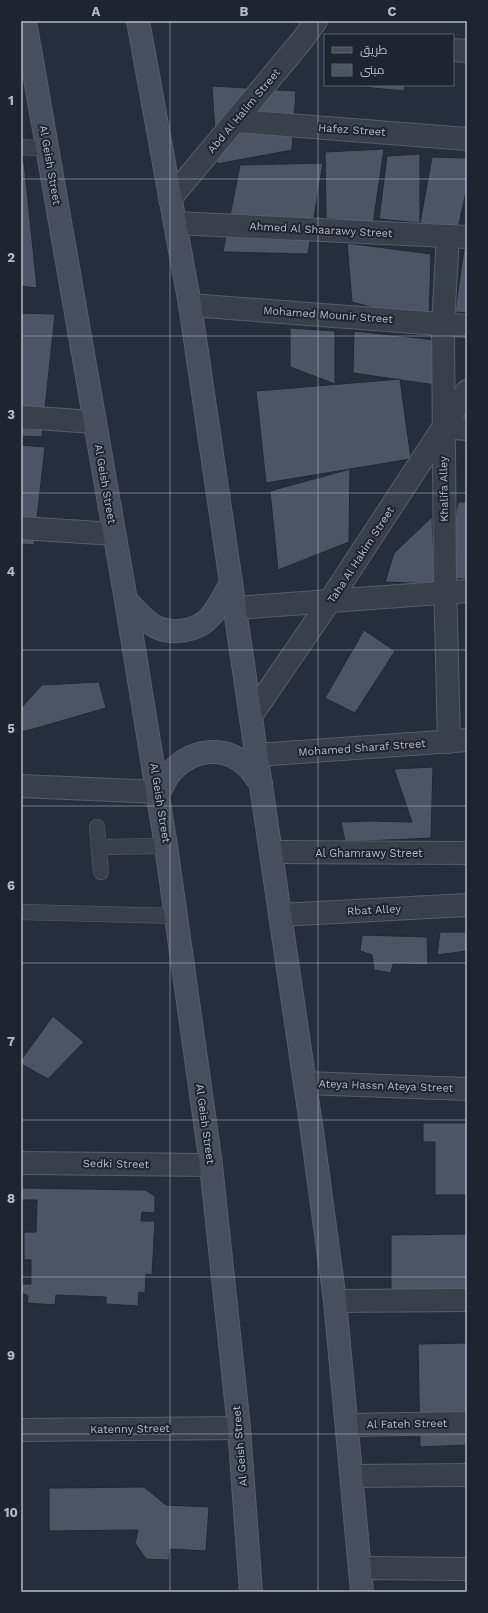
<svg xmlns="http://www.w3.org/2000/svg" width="488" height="1613" font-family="'Work Sans',Cairo,sans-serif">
<rect width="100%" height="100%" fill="#252e3c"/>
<g fill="#4b5565" stroke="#202733">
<polygon points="362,85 405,85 404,91 362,87"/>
<polygon points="212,86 296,91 292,150 217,164"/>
<polygon points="384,149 373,224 326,218 325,152"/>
<polygon points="420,154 420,223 379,219 387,156"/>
<polygon points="432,157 467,158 467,188 458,228 420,223"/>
<polygon points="24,162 37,288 21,286 21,163"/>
<polygon points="323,163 308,254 223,252 240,165"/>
<polygon points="347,243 431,254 429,323 352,302"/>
<polygon points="464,249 467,249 467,313 455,312"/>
<polygon points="21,313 55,314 42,437 21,436"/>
<polygon points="290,328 335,331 335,384 290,367"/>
<polygon points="354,331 436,340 435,385 353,373"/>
<polygon points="400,379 411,459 266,483 256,391"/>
<polygon points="21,445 45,447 34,545 21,544"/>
<polygon points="350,469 349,542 278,570 270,491"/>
<polygon points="467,479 467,494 465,494"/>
<polygon points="458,502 467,502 467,579 445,579"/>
<polygon points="432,517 435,584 385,582 394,553"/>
<polygon points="364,630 395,651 355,713 325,698"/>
<polygon points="99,682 106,708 26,731 21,731 21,708 42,685"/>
<polygon points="433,767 431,838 345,842 341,822 370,821 412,822 394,769"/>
<polygon points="440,932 467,932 467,951 437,955"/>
<polygon points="362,935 427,937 428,965 393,964 391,973 374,970 372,955 360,951"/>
<polygon points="53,1016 84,1042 48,1079 21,1064 21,1060"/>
<polygon points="423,1123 467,1123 467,1195 435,1195 435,1142 423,1142"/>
<polygon points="21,1188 145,1190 155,1196 155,1213 142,1212 141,1221 155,1221 152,1275 146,1274 145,1293 139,1292 138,1306 106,1304 106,1297 56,1295 55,1305 27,1303 28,1296 21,1292 21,1284 31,1284 31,1260 24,1260 24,1232 36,1232 37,1200 21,1200"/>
<polygon points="467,1234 467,1292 391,1293 391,1235"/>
<polygon points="467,1343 467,1445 420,1447 418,1344"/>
<polygon points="144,1487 166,1505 209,1507 206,1551 170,1549 169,1560 146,1559 135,1543 138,1530 49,1531 49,1488"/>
</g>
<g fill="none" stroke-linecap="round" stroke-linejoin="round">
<defs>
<g id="service">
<polyline points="21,147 47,149"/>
<polyline points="97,827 101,872"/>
<polyline points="99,847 166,846"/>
<polyline points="21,912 176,916"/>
</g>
<g id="minor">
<polyline points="453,50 467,51"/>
<polyline points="236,121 467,139"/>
<polyline points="170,199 303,39 316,21"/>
<polyline points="175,223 467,237"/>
<polyline points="448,236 443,324 445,579 449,742"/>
<polyline points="190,305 467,326"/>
<polyline points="21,417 94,422"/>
<polyline points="444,427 467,429"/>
<polyline points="21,528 114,534"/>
<polyline points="235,608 467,591"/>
<polyline points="251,716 329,602 467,391"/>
<polyline points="257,755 467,740"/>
<polyline points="271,852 467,853"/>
<polyline points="280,915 467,905"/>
<polyline points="305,1083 467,1089"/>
<polyline points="21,1163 211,1165"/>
<polyline points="335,1301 467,1300"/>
<polyline points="21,1430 239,1428"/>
<polyline points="352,1476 467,1475"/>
<polyline points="361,1568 467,1569"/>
</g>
<g id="tertiary">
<polyline points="21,786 159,792"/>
<polyline points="347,1425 467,1423"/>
</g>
<g id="secondary">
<polyline points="25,21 126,600 166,846 211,1165 239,1428 251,1592"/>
<polyline points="138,21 190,305 312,1131 335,1301 362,1592"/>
<path d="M126 600C135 609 144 621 156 627 172 635 198 631 210 617 219 607 225 594 231 583"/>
<path d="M159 792C163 786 166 777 172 771 192 749 225 744 248 767 253 772 257 779 261 784"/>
</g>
</defs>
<use href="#service" stroke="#575e6a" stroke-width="16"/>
<use href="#minor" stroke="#575e6a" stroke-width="24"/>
<use href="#tertiary" stroke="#575e6a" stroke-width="24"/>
<use href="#secondary" stroke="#575e6a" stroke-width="24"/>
<use href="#service" stroke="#39404c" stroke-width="15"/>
<use href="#minor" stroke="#39404c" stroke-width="22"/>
<use href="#tertiary" stroke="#39404c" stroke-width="22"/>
<use href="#secondary" stroke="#474f5f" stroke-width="22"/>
</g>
<path fill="none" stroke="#b5bbc7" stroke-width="1" stroke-opacity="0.55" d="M170 21V1592M318 21V1592M21 179H467M21 336H467M21 493H467M21 650H467M21 806H467M21 963H467M21 1120H467M21 1277H467M21 1434H467"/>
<g text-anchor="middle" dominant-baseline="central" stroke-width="4" stroke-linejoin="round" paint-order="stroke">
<g font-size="11" fill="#b5bbc7" stroke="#1e2531">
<text transform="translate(244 111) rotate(-50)">Abd Al Halim Street</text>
<text transform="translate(352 130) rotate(4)">Hafez Street</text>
<text transform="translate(50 165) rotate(80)">Al Geish Street</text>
<text transform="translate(321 230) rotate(3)">Ahmed Al Shaarawy Street</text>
<text transform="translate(328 315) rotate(4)">Mohamed Mounir Street</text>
<text transform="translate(105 484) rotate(80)">Al Geish Street</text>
<text transform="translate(444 489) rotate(-91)">Khalifa Alley</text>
<text transform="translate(361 555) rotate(-57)">Taha Al Hakim Street</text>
<text transform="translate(362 748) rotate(-4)">Mohamed Sharaf Street</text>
<text transform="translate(160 803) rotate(81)">Al Geish Street</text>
<text x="369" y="853">Al Ghamrawy Street</text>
<text transform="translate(374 910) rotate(-3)">Rbat Alley</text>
<text transform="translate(386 1086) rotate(2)">Ateya Hassn Ateya Street</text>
<text transform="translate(205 1124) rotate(82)">Al Geish Street</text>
<text transform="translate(116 1164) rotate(1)">Sedki Street</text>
<text transform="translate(407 1424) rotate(-1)">Al Fateh Street</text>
<text transform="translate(130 1429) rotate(-1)">Katenny Street</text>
<text transform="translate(240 1446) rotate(-95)">Al Geish Street</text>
</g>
</g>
<rect width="488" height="1613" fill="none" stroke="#1e2531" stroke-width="44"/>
<rect x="324" y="34" width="130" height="52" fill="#1e2531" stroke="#5a616d"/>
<rect x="332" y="47" width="20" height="6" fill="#474f5f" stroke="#5a616d"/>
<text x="360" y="54" font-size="12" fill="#b5bbc7">طريق</text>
<rect x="332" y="64" width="20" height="12" fill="#4b5565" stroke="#5a616d"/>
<text x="360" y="74" font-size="12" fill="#b5bbc7">مبنى</text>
<rect x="22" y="22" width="444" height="1569" fill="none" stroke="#b5bbc7" stroke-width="1.5"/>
<g font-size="13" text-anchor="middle" font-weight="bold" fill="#b5bbc7">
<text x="96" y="16">A</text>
<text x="244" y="16">B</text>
<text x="392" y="16">C</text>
<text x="11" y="105">1</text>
<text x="11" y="262">2</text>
<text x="11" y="419">3</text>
<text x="11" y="576">4</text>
<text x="11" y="733">5</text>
<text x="11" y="890">6</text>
<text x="11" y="1046">7</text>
<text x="11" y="1203">8</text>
<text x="11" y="1360">9</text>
<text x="11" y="1517">10</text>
</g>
</svg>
